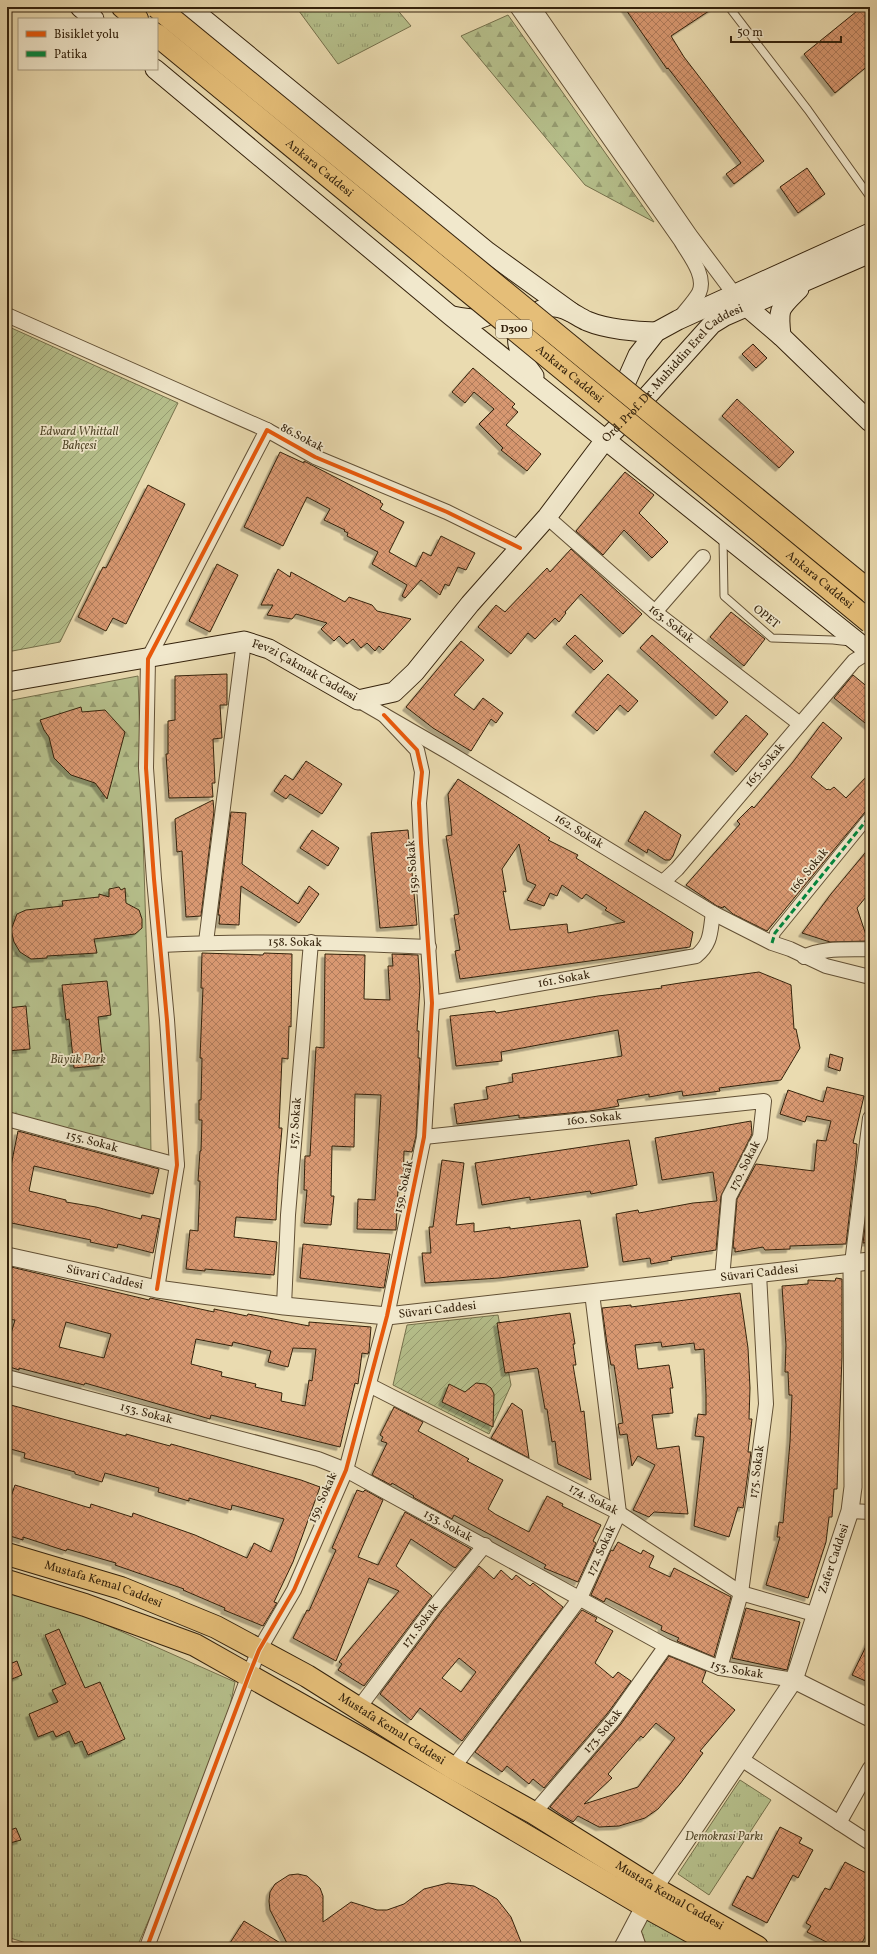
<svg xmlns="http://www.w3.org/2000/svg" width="877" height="1954" font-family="Vollkorn,serif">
<defs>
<pattern id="grass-tufts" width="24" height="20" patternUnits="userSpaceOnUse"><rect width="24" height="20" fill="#b6c08c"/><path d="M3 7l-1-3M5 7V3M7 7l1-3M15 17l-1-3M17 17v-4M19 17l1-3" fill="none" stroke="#959c71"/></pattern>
<pattern id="forest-firs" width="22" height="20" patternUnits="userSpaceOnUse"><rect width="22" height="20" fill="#b6c08c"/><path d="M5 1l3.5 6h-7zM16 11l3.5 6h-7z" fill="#959c71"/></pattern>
<pattern id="garden-furrows" width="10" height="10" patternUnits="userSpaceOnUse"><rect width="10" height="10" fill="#b6c08c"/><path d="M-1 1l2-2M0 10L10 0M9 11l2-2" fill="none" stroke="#959c71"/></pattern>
<pattern id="building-cross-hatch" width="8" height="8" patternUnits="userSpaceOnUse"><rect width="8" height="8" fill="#d89871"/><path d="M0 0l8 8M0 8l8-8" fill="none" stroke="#b07c5b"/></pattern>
<filter id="shadow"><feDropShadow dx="-3.5" dy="3.5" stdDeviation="0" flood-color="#0004"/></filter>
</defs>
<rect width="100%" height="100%" fill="#eadbb0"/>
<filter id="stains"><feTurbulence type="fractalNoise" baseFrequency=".005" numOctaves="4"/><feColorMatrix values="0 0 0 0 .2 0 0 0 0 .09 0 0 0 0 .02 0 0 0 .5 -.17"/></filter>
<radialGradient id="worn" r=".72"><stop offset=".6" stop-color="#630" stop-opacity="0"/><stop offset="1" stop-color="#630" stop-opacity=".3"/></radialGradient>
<g fill="url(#grass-tufts)" stroke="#75714c">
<polygon points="296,7 372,7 375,10 395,7 411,26 338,64"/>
<polygon points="7,1585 39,1595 235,1682 219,1758 137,1947 39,1947 7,1937"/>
<polygon points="740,1780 771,1800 709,1895 678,1874"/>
<polygon points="643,1905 719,1947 639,1947"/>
</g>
<g fill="url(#forest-firs)" stroke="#75714c">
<polygon points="508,15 654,222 585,185 461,36"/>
<polygon points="138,676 149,1027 151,1154 7,1114 7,701"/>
</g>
<g fill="url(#garden-furrows)" stroke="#75714c">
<polygon points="7,326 178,403 60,642 7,652"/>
<polygon points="498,1315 511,1385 489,1434 393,1385 407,1325"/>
</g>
<g fill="url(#building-cross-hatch)" stroke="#34220c" fill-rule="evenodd" filter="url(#shadow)">
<polygon points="624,7 715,7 671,36 684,57 764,161 734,184 726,174 741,163 668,68 667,69"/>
<polygon points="862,7 865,7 870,13 870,64 835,93 804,54"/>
<polygon points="807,168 825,194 798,213 780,187"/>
<polygon points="753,344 767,358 756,368 742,354"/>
<polygon points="473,368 515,404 512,407 518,412 506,425 541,454 527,471 501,450 503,448 479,424 494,409 474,392 465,403 452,392"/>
<polygon points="737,399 794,452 779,468 722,416"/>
<polygon points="280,452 304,463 304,461 381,501 380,502 383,504 380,509 404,522 389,552 416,567 423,552 431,556 441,536 475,553 466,570 458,567 449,586 445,584 440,595 421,580 405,598 402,596 407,585 372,564 378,552 347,536 348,533 344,531 345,530 324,520 330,509 307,497 283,546 244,527"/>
<polygon points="625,472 654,495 639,513 668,542 652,558 624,530 603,555 576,531"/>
<polygon points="148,485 185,504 126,624 113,618 106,631 78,617 103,567 106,568"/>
<polygon points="571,549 642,614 623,634 581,594 565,612 566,613 559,622 555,618 535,639 528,633 511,654 478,627 496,605 505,612 547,568 550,572"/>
<polygon points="217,564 238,575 210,632 189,621"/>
<polygon points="278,569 290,577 291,572 345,602 349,597 372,605 377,611 411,619 383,650 379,646 375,651 367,643 361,648 353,639 347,644 339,636 334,641 321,629 327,623 296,614 292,619 267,615 273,605 261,605"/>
<polygon points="731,612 765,639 744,666 710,637"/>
<polygon points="575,635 603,661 594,670 566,644"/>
<polygon points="652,635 728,702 716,716 640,648"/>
<polygon points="461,641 484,660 454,695 474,710 483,698 503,713 496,723 491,719 471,751 433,728 406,707"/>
<polygon points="227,674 227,705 220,705 222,738 213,739 215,783 212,783 213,797 169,798 166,754 168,754 168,721 175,720 175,676"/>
<polygon points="608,674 638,701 628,712 620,705 597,731 575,712"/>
<polygon points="853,675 870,689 870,727 834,698"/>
<polygon points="81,707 82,712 105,710 125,732 107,799 95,783 71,775 54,758 49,737 44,730 40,720"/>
<polygon points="746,715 768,734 736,772 714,752"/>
<polygon points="823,722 842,738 811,777 827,790 828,789 830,790 834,787 846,798 870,773 870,810 865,812 767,931 733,914 724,906 723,908 717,906 686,885 740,824 737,821 752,806 754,808 793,762"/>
<polygon points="306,761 342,784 322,814 290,794 286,799 274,791 285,775 293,780"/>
<path d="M458 779 550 838 548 840 578 855 576 858 693 932 690 947 460 979 455 951 460 950 454 915 459 914 446 836 452 835 448 794ZM519 844 527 881 536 885 527 900 544 906 550 893 557 896 562 885 582 899 586 894 607 908 605 910 625 922 568 933 567 924 510 930 503 891 506 892 502 869Z"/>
<polygon points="213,800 214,811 201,916 186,917 182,851 177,852 175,819"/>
<polygon points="645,811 681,835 673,856 670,860 665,860 648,849 647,853 628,841"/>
<polygon points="231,812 246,813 242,864 298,904 309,886 319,894 299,923 241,886 239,925 219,924 220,915 218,915"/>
<polygon points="312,830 339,848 328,866 300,848"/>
<polygon points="408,830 417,925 380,928 371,833"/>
<polygon points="870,847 870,892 857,908 868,941 830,942 802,933 831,894"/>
<polygon points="119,887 121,890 125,888 126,903 139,910 142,919 142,928 135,934 94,939 97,953 47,956 47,958 31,959 20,952 14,942 11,930 17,914 26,910 63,906 62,901 99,897 99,894 109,897 109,889"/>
<polygon points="202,953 263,955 264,953 292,954 291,1027 289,1026 288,1059 282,1058 279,1128 282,1128 278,1176 276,1220 236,1217 234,1237 277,1242 274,1275 205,1269 205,1271 186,1269 190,1230 198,1231 200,1181 198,1181 200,1151 201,1151 202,1120 199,1120 199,1100 201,1100 202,1058 200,1058 203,988 201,988"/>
<polygon points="325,954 365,955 364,999 390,1000 388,966 393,966 392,954 418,955 420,987 417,1031 419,1031 418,1058 420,1058 416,1136 412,1152 404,1151 403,1189 398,1189 396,1230 357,1229 358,1199 375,1200 381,1095 355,1094 354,1147 332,1146 331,1196 334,1196 331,1225 304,1223 307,1190 304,1190 305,1156 310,1156 316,1047 324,1048"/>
<polygon points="759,972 791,985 794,1029 796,1029 800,1048 781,1080 719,1088 720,1091 683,1096 682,1091 649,1097 649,1094 617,1100 619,1106 590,1111 519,1118 519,1115 457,1124 454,1104 488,1099 486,1087 513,1082 512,1074 622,1056 618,1030 501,1052 502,1061 456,1066 450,1016 495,1011 496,1013 598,996 662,988 661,986 680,983"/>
<polygon points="107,981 111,1015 98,1017 103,1065 74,1068 69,1019 66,1020 62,985"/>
<polygon points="26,1006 30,1049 7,1051 7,1008"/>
<polygon points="830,1054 843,1058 840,1071 828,1067"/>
<polygon points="827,1087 864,1096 853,1143 857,1144 856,1158 846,1244 790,1246 790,1249 765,1250 763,1247 735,1252 735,1248 733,1248 737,1199 756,1164 814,1171 817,1140 826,1141 831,1121 807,1116 805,1122 780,1114 788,1090 823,1102"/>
<polygon points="751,1121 752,1134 721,1196 716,1250 671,1257 672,1260 651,1264 650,1258 623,1262 616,1214 638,1210 639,1213 693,1203 717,1201 713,1172 662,1180 655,1138"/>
<polygon points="18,1131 159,1169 153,1194 34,1166 29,1191 66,1200 66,1202 96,1207 141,1219 142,1215 160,1219 153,1253 118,1244 117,1248 90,1242 91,1240 7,1222 7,1186"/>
<polygon points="629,1140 637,1185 591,1194 590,1191 530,1200 530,1197 482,1205 475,1163"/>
<polygon points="442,1160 464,1163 456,1225 474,1223 474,1232 510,1227 510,1229 580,1220 588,1267 499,1278 425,1283 422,1253 431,1253 429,1227 433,1227"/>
<polygon points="870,1187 870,1242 863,1243"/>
<polygon points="303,1244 390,1254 384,1288 300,1278"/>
<path d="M7 1266 149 1300 150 1298 214 1312V1309L247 1316 248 1314 309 1326V1322L371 1327 369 1351 368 1354 362 1353 358 1384 355 1383 340 1447 211 1415 210 1419 85 1383 84 1385 19 1368V1370L7 1366V1347L15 1320 7 1319ZM66 1322 111 1334 104 1358 59 1347ZM196 1339 232 1346 233 1342 271 1351 268 1362 288 1367 293 1348 316 1349 312 1381 309 1380 305 1406 281 1401 282 1393 255 1387 256 1384 221 1376 222 1372 191 1364Z"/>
<polygon points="836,1278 842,1279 842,1357 837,1489 834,1489 832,1517 829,1517 826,1542 808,1598 766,1585 780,1537 777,1537 779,1522 783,1523 790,1442 792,1395 789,1395 788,1372 785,1372 786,1345 782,1286 808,1284 808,1280 835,1281"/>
<polygon points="740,1293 748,1348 750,1388 749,1419 752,1419 748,1452 751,1452 743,1508 738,1507 729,1537 694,1526 704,1437 695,1436 698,1414 706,1415 706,1394 704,1349 695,1350 694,1343 662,1347 661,1342 635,1345 638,1369 669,1365 673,1388 670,1388 673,1413 652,1415 657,1449 679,1446 688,1514 654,1512 649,1517 633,1510 655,1465 638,1456 632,1466 627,1434 620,1435 618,1424 623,1423 614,1365 611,1365 607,1344 602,1308 631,1305 631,1307"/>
<polygon points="570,1313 575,1344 573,1344 576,1365 573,1365 581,1412 584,1411 591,1480 558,1464 555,1441 552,1442 547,1409 545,1409 538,1369 537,1368 505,1373 497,1323"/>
<polygon points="476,1383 485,1384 491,1388 494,1394 493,1427 442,1402 449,1384 465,1392"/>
<polygon points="512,1403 522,1410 529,1458 491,1438"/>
<polygon points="7,1404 126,1436 126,1434 170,1446 171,1444 301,1480 320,1487 293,1562 274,1602 277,1603 263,1626 224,1610 225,1608 183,1590 184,1589 115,1565 116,1563 67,1549 66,1551 23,1537 23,1540 7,1535 7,1508 15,1485 90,1508 91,1504 132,1517 133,1513 195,1535 247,1558 254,1543 271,1552 284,1519 232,1505 231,1510 189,1498 189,1501 158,1492 159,1488 105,1473 102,1482 75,1474 75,1472 24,1458 25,1453 7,1448"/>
<polygon points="394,1407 423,1422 418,1431 469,1459 467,1461 503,1480 488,1509 495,1514 529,1532 547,1496 563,1504 562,1506 601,1525 593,1541 596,1543 578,1582 544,1568 546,1565 454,1515 452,1519 413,1497 414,1496 392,1483 391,1485 372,1475 387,1443 381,1441 383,1437 380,1435"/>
<polygon points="357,1490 363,1492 365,1490 383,1500 358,1557 378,1565 405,1512 471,1549 455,1568 411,1539 396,1566 432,1596 364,1686 338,1670 342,1664 339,1662 399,1591 369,1578 336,1661 293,1638 307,1610 309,1611 336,1550 332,1548"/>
<polygon points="618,1542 641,1554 643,1550 654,1556 649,1567 670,1577 674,1568 731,1597 714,1657 677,1641 679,1638 661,1630 662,1626 606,1598 604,1602 591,1595 611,1550 613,1551"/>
<path d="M479 1566 494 1579 501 1570 512 1580 516 1575 530 1586 533 1583 563 1607 462 1741 420 1708 411 1720 380 1694 442 1611ZM459 1658 476 1672 461 1692 442 1678Z"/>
<polygon points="746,1608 800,1622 787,1670 732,1658"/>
<polygon points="582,1610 597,1618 595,1621 613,1631 595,1663 613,1678 618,1672 631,1681 607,1714 544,1788 533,1779 529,1784 507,1766 502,1772 475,1752"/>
<polygon points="59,1629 85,1688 100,1682 125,1739 88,1755 82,1741 75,1744 69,1731 56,1737 53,1731 38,1737 29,1714 58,1702 52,1690 66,1684 45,1635"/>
<polygon points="870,1638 870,1683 852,1675"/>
<path d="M669 1656 706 1671 702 1682 735 1710 700 1751 703 1753 680 1784 658 1809 645 1818 619 1826 599 1827 578 1816 573 1822 560 1814 550 1807 621 1724ZM656 1723 675 1738 638 1787 584 1804 612 1778 608 1774 641 1736 643 1738Z"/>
<polygon points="17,1661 22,1675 7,1681 7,1665"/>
<polygon points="780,1827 802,1838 799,1843 813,1850 798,1878 793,1875 767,1923 732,1905 747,1876 753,1879"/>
<polygon points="16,1828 21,1840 10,1843 7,1831"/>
<polygon points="845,1862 870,1875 870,1927 860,1947 836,1947 807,1932 811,1926 806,1923 825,1888 830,1890"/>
<polygon points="298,1874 307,1876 320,1888 323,1896 323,1922 351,1902 377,1910 387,1910 404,1904 424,1889 448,1883 474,1886 497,1899 511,1917 523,1947 289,1947 270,1910 269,1901 270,1892 275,1884 289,1875"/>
<polygon points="244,1921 287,1947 237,1947 230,1943"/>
</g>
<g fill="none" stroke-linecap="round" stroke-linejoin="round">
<defs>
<g id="service">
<polyline points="729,7 808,110 870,197"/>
<polyline points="723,538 724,596 772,638 833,640 850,642"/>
</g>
<polyline id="pedestrian" points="772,943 775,933 870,816"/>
<g id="minor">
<path d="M517 7 681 241C689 255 707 276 699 293 694 302 685 311 679 319"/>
<polyline points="533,7 690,235 735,295"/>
<polyline points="7,315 267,430"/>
<path id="s1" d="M547 517 655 612 800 724"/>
<polyline points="655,612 703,557"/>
<path id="s2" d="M358 700 448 752 713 913 772 943 790 949 826 966 870 977"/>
<path id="s3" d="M663 882 677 869 854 661 870 651"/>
<polyline points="206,942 244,641"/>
<path id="s4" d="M161 945C251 940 340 943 429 947"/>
<path d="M804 957C823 947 849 950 870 949"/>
<path id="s5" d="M432 1003 696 956C712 943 710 931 713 913"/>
<path id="s6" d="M7 1119 177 1165"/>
<path id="s7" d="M424 1137 764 1101 760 1137 729 1197 722 1279"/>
<polyline points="852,1263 870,1118"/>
<polyline points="157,1289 177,1165 167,1020 154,879 146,768 148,659 267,430 315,457 447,512 520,548"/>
<path id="s8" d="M284 1306 288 1215 311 942"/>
<path id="s9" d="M7 1377 318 1459 346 1470 666 1646 720 1668 794 1680"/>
<path id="s10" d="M369 1385 619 1513 741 1593 814 1614"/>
<polyline points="850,1511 870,1512"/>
<path id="s11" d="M720 1668 741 1593 766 1404 759 1274"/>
<path id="s12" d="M358 1709 435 1606 485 1545"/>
<polyline points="741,1759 870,1843"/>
<path id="s13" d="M453 1768 580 1598 619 1513 592 1293"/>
<path id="s14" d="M534 1813 614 1719 666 1646"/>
<polyline points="839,1823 870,1768"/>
<polyline points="633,1930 639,1947"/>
<polyline points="147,1947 249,1675 259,1650 294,1590 346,1470 387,1316 424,1137 432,1003 421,843 419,803 422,772 417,750 384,715"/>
</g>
<g id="tertiary">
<path id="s15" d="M7 1256 157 1289 284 1306 387 1316 870 1261"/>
<polyline points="794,1680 870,1718"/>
<path id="s16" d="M623 1947 654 1888 794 1680 850 1511 853 1487 852 1263"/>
</g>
<g id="secondary">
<polyline points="80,7 94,19"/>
<polyline points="189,7 488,252 571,312"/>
<polyline points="155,69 451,316 870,652"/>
<polyline points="739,300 781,336 870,422"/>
<path d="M453 316C478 321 485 322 502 302"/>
<path d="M781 336C778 307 779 309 799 289"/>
<path d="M534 376C518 356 507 330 534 313 540 310 546 307 554 307 566 307 576 316 587 321 606 329 636 332 656 332"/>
<polyline points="617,402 638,355 656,332 678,320 870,233"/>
<path id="s17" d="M7 682 244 641 269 649 358 700 394 692 415 672 470 604 547 517 605 440 633 412 712 324 725 316 870 253"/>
</g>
<g id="primary">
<path id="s18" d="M7 1554 121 1588 216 1627 307 1676 453 1768 534 1813 654 1888 757 1947"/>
<polyline points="7,1581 85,1605 195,1645 370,1744 643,1905 719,1947"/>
</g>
<polyline id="trunk" points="123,7 137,19"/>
</defs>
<use href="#service" stroke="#625035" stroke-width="9"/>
<use href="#pedestrian" stroke="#625035" stroke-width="12"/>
<use href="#minor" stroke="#625035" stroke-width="16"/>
<use href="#tertiary" stroke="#625035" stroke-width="19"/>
<use href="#secondary" stroke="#34220c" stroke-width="21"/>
<use href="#primary" stroke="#34220c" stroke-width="24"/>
<use href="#trunk" stroke="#34220c" stroke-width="24"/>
<use href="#service" stroke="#f1e8cc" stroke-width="7"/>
<use href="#pedestrian" stroke="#f1e8cc" stroke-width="10"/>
<use href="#minor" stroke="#f1e8cc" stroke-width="14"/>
<use href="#tertiary" stroke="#f1e8cc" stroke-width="17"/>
<use href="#secondary" stroke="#f1e8cc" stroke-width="19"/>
<use href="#primary" stroke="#e5be78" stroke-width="22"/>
<use href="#trunk" stroke="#e5be78" stroke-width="22"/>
<defs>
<g id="trunk-bridge">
<polyline points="157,7 870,592"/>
<path id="s19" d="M157 35 870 622"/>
</g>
</defs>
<use href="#trunk-bridge" stroke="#34220c" stroke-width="24" stroke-linecap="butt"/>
<use href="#trunk-bridge" stroke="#e5be78" stroke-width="22"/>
<polyline stroke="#00873e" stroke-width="3" stroke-dasharray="6 3" stroke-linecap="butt" points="772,943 775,933 870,816"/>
<defs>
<g id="cycleway">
<polyline points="157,1289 177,1165 167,1020 154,879 146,768 148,659 267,430 315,457 447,512 520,548"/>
<polyline points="147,1947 249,1675 259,1650 294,1590 346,1470 387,1316 424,1137 432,1003 421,843 419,803 422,772 417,750 384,715"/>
</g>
</defs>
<use href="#cycleway" stroke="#f1e8cc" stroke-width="6"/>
<use href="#cycleway" stroke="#e8590c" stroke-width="4"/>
</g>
<g text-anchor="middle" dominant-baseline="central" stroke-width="3.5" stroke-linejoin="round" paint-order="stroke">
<rect fill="#f1e8cc" stroke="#6d5d46" stroke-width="1" x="496" y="320" width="36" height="18" rx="3"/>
<g font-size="11" font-weight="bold" fill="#34220c">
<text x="514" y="329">D300</text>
</g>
<g font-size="12" fill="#34220c" stroke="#f1e8cc">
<text stroke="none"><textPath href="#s19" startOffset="210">Ankara Caddesi</textPath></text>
<text stroke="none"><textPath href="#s17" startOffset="831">Ord. Prof. Dr. Muhiddin Erel Caddesi</textPath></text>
<text stroke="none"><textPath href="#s19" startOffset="534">Ankara Caddesi</textPath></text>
<text transform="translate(302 438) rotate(28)">86.Sokak</text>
<text stroke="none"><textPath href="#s19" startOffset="858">Ankara Caddesi</textPath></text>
<text transform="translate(766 617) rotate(39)">OPET</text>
<text stroke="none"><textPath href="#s1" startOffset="164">163. Sokak</textPath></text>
<text stroke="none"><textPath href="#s17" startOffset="308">Fevzi Çakmak Caddesi</textPath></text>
<text stroke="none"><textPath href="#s3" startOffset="155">165. Sokak</textPath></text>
<text stroke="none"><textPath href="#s2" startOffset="257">162. Sokak</textPath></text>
<text transform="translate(413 867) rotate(-94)">159. Sokak</text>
<text transform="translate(809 871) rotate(-51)">166. Sokak</text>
<text stroke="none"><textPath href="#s4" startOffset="134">158. Sokak</textPath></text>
<text stroke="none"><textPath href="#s5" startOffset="134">161. Sokak</textPath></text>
<text stroke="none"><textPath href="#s7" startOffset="171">160. Sokak</textPath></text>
<text stroke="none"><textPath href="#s8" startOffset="183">157. Sokak</textPath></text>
<text stroke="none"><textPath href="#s6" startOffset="88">155. Sokak</textPath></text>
<text transform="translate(745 1166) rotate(-63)">170. Sokak</text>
<text transform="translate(404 1187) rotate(-78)">159. Sokak</text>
<text stroke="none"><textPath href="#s15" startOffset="760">Süvari Caddesi</textPath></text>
<text stroke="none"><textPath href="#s15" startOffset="100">Süvari Caddesi</textPath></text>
<text stroke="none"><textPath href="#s15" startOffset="436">Süvari Caddesi</textPath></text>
<text stroke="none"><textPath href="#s9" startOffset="144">153. Sokak</textPath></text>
<text stroke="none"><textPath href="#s11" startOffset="200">175. Sokak</textPath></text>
<text transform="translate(323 1498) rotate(-66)">159. Sokak</text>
<text stroke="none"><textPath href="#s10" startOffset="252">174. Sokak</textPath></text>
<text stroke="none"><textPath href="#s9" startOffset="468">153. Sokak</textPath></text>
<text stroke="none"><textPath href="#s13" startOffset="264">172. Sokak</textPath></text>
<text stroke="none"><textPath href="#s16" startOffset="445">Zafer Caddesi</textPath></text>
<text stroke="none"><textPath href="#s18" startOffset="101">Mustafa Kemal Caddesi</textPath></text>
<text stroke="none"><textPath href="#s12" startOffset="104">171. Sokak</textPath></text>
<text stroke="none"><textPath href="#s9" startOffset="792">153. Sokak</textPath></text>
<text stroke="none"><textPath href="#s18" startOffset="425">Mustafa Kemal Caddesi</textPath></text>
<text stroke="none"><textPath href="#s14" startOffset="107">173. Sokak</textPath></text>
<text stroke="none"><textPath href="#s18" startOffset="749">Mustafa Kemal Caddesi</textPath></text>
</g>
<g font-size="12" font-style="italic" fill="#544a2c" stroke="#f1e8cc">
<text x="79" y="432">Edward Whittall<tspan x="79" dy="14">Bahçesi</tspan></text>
<text x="78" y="1060">Büyük Park</text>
<text x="724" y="1837">Demokrasi Parkı</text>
</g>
</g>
<rect width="877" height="1954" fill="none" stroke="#eadbb0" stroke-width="24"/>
<rect x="8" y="8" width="861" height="1938" fill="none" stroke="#34220c" stroke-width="2"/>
<rect x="12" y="12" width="853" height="1930" fill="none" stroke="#34220c"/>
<rect x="18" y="18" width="140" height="52" fill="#f1e8cc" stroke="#a5997f"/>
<rect x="26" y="31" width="20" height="6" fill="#e8590c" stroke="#a5997f"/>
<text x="54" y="38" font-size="12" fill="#34220c">Bisiklet yolu</text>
<rect x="26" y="51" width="20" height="6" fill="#00873e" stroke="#a5997f"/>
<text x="54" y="58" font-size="12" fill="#34220c">Patika</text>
<path d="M731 36v6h110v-6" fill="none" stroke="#34220c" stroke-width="2"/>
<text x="737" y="36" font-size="12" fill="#34220c" stroke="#f1e8cc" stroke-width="3" paint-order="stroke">50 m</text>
<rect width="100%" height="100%" filter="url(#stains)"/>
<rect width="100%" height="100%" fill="url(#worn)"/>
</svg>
